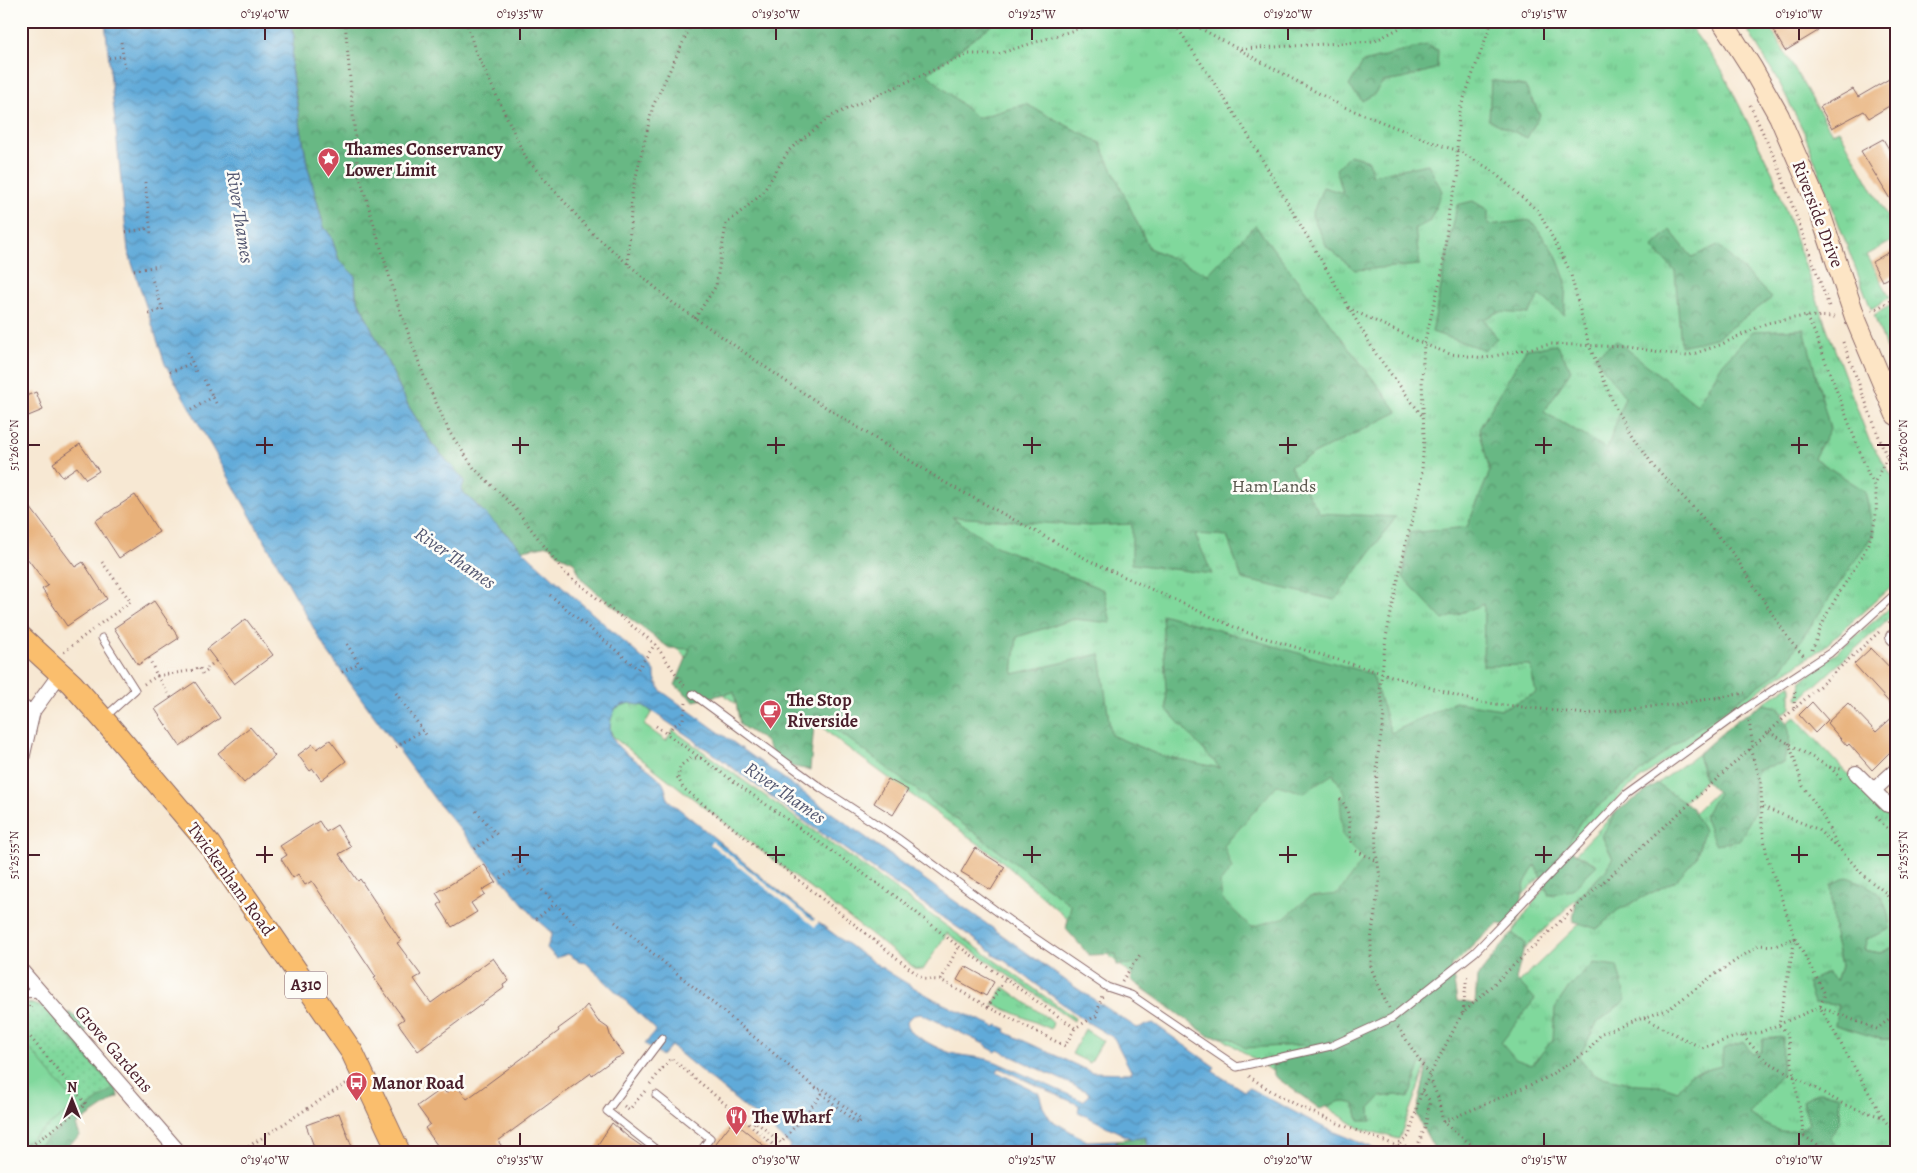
<svg xmlns="http://www.w3.org/2000/svg" width="1917" height="1173" font-family="Alegreya,serif">
<defs>
<pattern id="grass-tufts" width="24" height="20" patternUnits="userSpaceOnUse" patternTransform="scale(1.25)"><rect width="24" height="20" fill="#80d89c"/><path d="M3 7l-1-3M5 7V3M7 7l1-3M15 17l-1-3M17 17v-4M19 17l1-3" fill="none" stroke="#70b987"/></pattern>
<pattern id="forest-crowns" width="20" height="18" patternUnits="userSpaceOnUse" patternTransform="scale(1.25)"><rect width="20" height="18" fill="#68b884"/><path d="M2 6a3 3 0 1 1 6 0M12 15a3 3 0 1 1 6 0" fill="none" stroke="#58956c"/></pattern>
<pattern id="park-dots" width="8" height="8" patternUnits="userSpaceOnUse" patternTransform="scale(1.25)"><rect width="8" height="8" fill="#80d89c"/><path d="M2 2h.1M6 6h.1" fill="none" stroke="#70b987" stroke-width="1.8" stroke-linecap="round"/></pattern>
<pattern id="water-waves" width="16" height="10" patternUnits="userSpaceOnUse" patternTransform="scale(1.25)"><rect width="16" height="10" fill="#61aad9"/><path d="M0 5q4-4 8 0t8 0" fill="none" stroke="#528ab0"/></pattern>
</defs>
<rect width="100%" height="100%" fill="#fdfcf7"/>
<filter id="ink" filterUnits="userSpaceOnUse"><feTurbulence type="fractalNoise" baseFrequency=".02" numOctaves="2"/><feDisplacementMap in="SourceGraphic" scale="10" xChannelSelector="R" yChannelSelector="G"/><feConvolveMatrix kernelMatrix="1 2 1 2 8 2 1 2 1" color-interpolation-filters="sRGB"/></filter>
<filter id="wash" filterUnits="userSpaceOnUse"><feTurbulence type="fractalNoise" baseFrequency=".0096" numOctaves="4" result="noise"/><feDisplacementMap in="SourceGraphic" scale="20" xChannelSelector="R" yChannelSelector="G"/><feGaussianBlur stdDeviation="1.12" result="paint"/><feColorMatrix in="noise" values="0 0 0 0 0 0 0 0 0 0 0 0 0 0 0 0 0 1.4 0 .05"/><feComposite in="paint" operator="in"/></filter>
<g filter="url(#wash)">
<rect width="100%" height="100%" fill="#f7e8d3"/>
<g fill="url(#grass-tufts)" stroke="#657c64">
<polygon points="378,21 1686,21 1722,70 1773,174 1829,334 1869,440 1896,482 1896,582 1823,648 1772,681 1627,789 1449,970 1428,1061 1399,1139 1359,1128 1147,989 1003,862 833,737 803,708 777,737 706,680 590,551"/>
<polygon points="1742,21 1766,21 1832,133 1839,130 1896,232 1896,239 1867,255 1890,297 1871,309 1804,132 1779,82"/>
<polygon points="1896,302 1896,376 1874,315"/>
<polygon points="1896,603 1896,612 1799,700 1797,697 1802,681"/>
<polygon points="1791,684 1791,708 1783,714 1778,707 1763,704"/>
<path d="M629 703 644 706 652 712 644 725 666 741 673 730 1075 1018 1074 1021 947 933 923 970 916 969 614 738C607 727 610 718 616 708Z"/>
<polygon points="1794,716 1896,825 1896,946 1880,953 1864,950 1867,939 1834,934 1841,966 1836,982 1827,972 1838,1005 1881,1039 1896,1039 1896,1152 1536,1152 1477,1023"/>
<polygon points="1698,754 1705,780 1683,803 1657,784"/>
<polygon points="1617,811 1602,836 1614,859 1606,870 1523,950 1525,943 1512,933 1545,886 1549,894 1597,865 1576,853"/>
<polygon points="1004,987 1050,1020 1053,1023 1051,1029 993,1004"/>
<polygon points="1085,1029 1103,1041 1090,1063 1072,1054"/>
</g>
<g fill="url(#forest-crowns)" stroke="#596c58">
<path d="M289 21H997L927 74 977 118 1026 104 1100 143 1149 248 1208 274 1255 225 1398 412 1290 466 1320 513 1396 517 1335 600 1242 579 1227 536 1195 534 1212 574 1132 564V524L1090 526 952 517 996 546 1104 590 1111 623 1074 619 1017 637 1013 674 1100 654 1111 735 1159 755 1220 768 1167 710 1162 614 1372 674 1391 733 1455 702 1502 709 1536 693 1530 665 1483 666 1484 604 1443 620 1403 577 1409 533 1467 527 1490 471 1479 429 1526 349 1557 345 1571 370 1544 412 1607 449 1625 397 1594 356 1617 341 1697 405 1723 363 1753 331 1804 329 1830 429 1814 458 1865 491 1874 533 1780 671 1674 745 1582 819 1566 848 1597 865 1571 890 1549 895 1535 865 1525 883 1518 921 1512 926 1498 924 1451 963 1457 1001 1475 1004 1477 977 1512 933 1525 943 1516 979 1535 999 1501 1043 1515 1059 1532 1065 1553 1039 1555 1008 1569 987 1594 963 1617 966 1626 1000 1597 1023 1579 1057 1594 1075 1638 1085 1663 1086 1678 1091 1690 1074 1721 1066 1723 1049 1744 1042 1752 1054 1761 1052 1763 1039 1783 1037 1782 1073 1749 1114C1771 1128 1784 1139 1809 1125L1803 1101 1820 1091 1840 1096V1121L1830 1138 1841 1152H1436L1416 1115 1428 1062 1421 1064 1408 1098 1397 1095 1380 1097 1370 1108 1371 1121H1359L1355 1104 1341 1101 1320 1109 1273 1075 1272 1062 1315 1053 1303 1045 1245 1048 1230 1038 1209 1036 1131 980 1136 964 1117 965 1116 954 1089 955 1066 929 1071 905 815 714 810 770 779 764 765 741 740 725 734 692 694 701 675 685 690 649 669 648 608 602 582 580 574 562 561 556 549 545 523 550 461 490 465 481 433 445 409 407 356 296 355 276 339 260 331 236 324 227 307 164 291 68 294 36Z"/>
<polygon points="1247,21 1337,21 1314,33"/>
<polygon points="1426,45 1438,50 1437,68 1403,79 1383,82 1374,94 1362,101 1349,86 1363,62"/>
<polygon points="1491,80 1525,86 1540,115 1527,138 1489,120"/>
<polygon points="1350,155 1369,161 1372,175 1428,164 1442,191 1430,221 1415,229 1420,265 1355,270 1327,247 1312,215 1323,187 1343,193 1336,169"/>
<polygon points="1473,201 1488,210 1488,225 1531,220 1556,255 1566,282 1564,315 1540,295 1528,314 1498,312 1484,319 1497,338 1485,350 1432,332 1457,205"/>
<polygon points="1670,230 1692,257 1718,245 1772,298 1716,338 1681,346 1675,271 1652,247"/>
<path d="M1763 704 1778 707C1793 733 1792 735 1783 763L1758 769 1754 785 1755 811 1739 841 1715 844 1704 816 1718 793 1705 780 1698 754 1738 719Z"/>
<polygon points="1657,784 1692,808 1704,831 1696,858 1675,881 1618,910 1597,929 1573,921 1576,900 1606,870 1613,859 1602,836 1617,811"/>
<path d="M1847 877C1878 889 1887 894 1890 929L1867 939 1864 950 1880 953 1896 946V998L1890 1008 1896 1015V1039H1881L1835 1025 1838 1005 1814 1003 1807 983 1827 972 1836 981 1841 966 1834 934 1831 885Z"/>
<polygon points="71,1013 88,1025 85,1035 116,1083 118,1097 76,1125 80,1136 59,1152 21,1152 21,1028 27,1017"/>
<polygon points="1146,1137 1147,1152 1116,1152 1116,1140"/>
</g>
<polygon fill="url(#park-dots)" stroke="#657c64" points="21,1001 44,1007 113,1088 30,1152 21,1152"/>
<g fill="#80d89c" stroke="#657c64">
<polygon points="1333,774 1346,795 1340,799 1343,836 1364,859 1338,894 1309,897 1286,917 1251,927 1222,899 1220,883 1232,868 1224,846 1277,785 1304,793"/>
<polygon points="21,1038 77,1105 21,1146"/>
</g>
<path fill="url(#water-waves)" stroke="#566482" fill-rule="evenodd" d="M105 21H289L294 36 291 68 307 164 324 227 331 236 339 260 355 276 356 296 409 407 433 445 465 481 461 490 533 560 651 666 655 671V678L660 690 1072 985 1137 1028 1153 1023 1215 1067 1212 1071 1244 1091 1249 1088 1323 1127 1383 1152H1147L1146 1137 1132 1139 1078 1112 1079 1105 999 1068 997 1072 1039 1093 1043 1107 1051 1120 1087 1141 1116 1140V1152H789L788 1151 791 1146 784 1140 671 1046 662 1056 645 1044 656 1030 585 962 579 961 568 954 556 958 547 948 552 933 536 919 436 801 326 650 165 364 128 251ZM629 703 644 706 697 742V744L710 751 807 823 993 952V955L1005 961 1087 1022 1114 1038 1132 1073 1091 1072 1005 1032 1006 1029 997 1025 996 1027C973 1017 949 1008 927 995 833 943 752 867 668 800 667 795 665 786 662 782 643 757 593 749 616 708ZM922 1014 988 1046 987 1047 996 1052 998 1050 1088 1092 1089 1096 1083 1101 996 1062C981 1056 965 1057 951 1053 936 1048 921 1039 909 1031L907 1021 914 1015Z"/>
<polygon fill="#f7e8d3" points="712,841 813,921 817,917 821,919 815,927 710,844"/>
<g id="blocks">
<g fill="#e8b17a">
<polygon points="1789,21 1812,21 1818,31 1785,51 1773,30"/>
<polygon points="1896,75 1896,102 1869,118 1864,111 1832,128 1820,107 1853,89 1858,97"/>
<polygon points="1883,139 1896,161 1896,209 1861,151"/>
<polygon points="1896,248 1896,274 1882,281 1872,262"/>
<polygon points="36,392 43,410 21,419 21,398"/>
<polygon points="80,444 99,471 86,479 77,467 62,477 53,463"/>
<polygon points="21,495 75,567 83,562 107,599 67,626 42,589 48,586 21,550"/>
<polygon points="135,495 159,532 119,558 95,521"/>
<polygon points="154,601 179,638 138,665 114,628"/>
<polygon points="246,619 273,655 234,684 207,649"/>
<polygon points="1871,648 1896,674 1896,710 1854,664"/>
<polygon points="195,682 220,718 180,746 155,709"/>
<polygon points="1812,702 1828,720 1815,733 1799,715"/>
<polygon points="1848,703 1876,732 1896,714 1896,746 1872,770 1849,744 1847,746 1827,723"/>
<polygon points="250,727 275,756 244,783 218,753"/>
<polygon points="330,740 346,761 321,780 313,769 310,771 298,755 313,744 317,749"/>
<polygon points="888,779 908,790 893,815 874,803"/>
<polygon points="319,821 326,832 337,825 351,847 339,854 358,881 360,879 401,941 397,943 421,975 414,979 431,1003 493,958 509,981 503,985 504,988 418,1051 398,1023 404,1019 374,978 376,977 312,881 305,885 298,874 293,878 281,859 287,855 280,846"/>
<polygon points="975,848 1005,867 991,890 961,872"/>
<polygon points="484,864 496,882 482,890 485,894 471,903 477,912 452,927 438,905 442,902 436,893"/>
<polygon points="965,966 994,982 986,996 957,980"/>
<polygon points="587,1005 598,1021 608,1028 611,1038 624,1055 614,1059 592,1075 591,1073 498,1141 506,1152 442,1152 425,1128 430,1124 417,1106 442,1088 446,1093 456,1085 467,1099 559,1031 558,1029 580,1013"/>
<polygon points="339,1113 354,1152 316,1152 306,1125"/>
<polygon points="733,1121 772,1152 709,1152"/>
<polygon points="612,1123 627,1136 650,1152 593,1152"/>
</g>
</g>
</g>
<g filter="url(#ink)">
<use href="#blocks" fill-opacity="0" stroke="#876566" stroke-width="1"/>
<g fill="none" stroke-linecap="round" stroke-linejoin="round">
<defs>
<g id="lane">
<polyline points="102,638 135,690 105,717"/>
<polyline points="693,694 821,788 899,839 1010,921 1107,987 1131,995 1237,1067 1331,1046 1392,1018 1475,952 1626,795 1746,708 1830,653 1896,593"/>
<polyline points="21,994 40,993"/>
<polyline points="656,1095 710,1138 700,1152"/>
<polyline points="659,1152 607,1111 662,1038"/>
</g>
<g id="street">
<polyline points="1893,637 1896,640"/>
<polyline points="21,708 33,711 60,674"/>
<polyline points="21,763 33,711"/>
<polyline points="1856,773 1888,805"/>
<polyline points="1875,789 1896,770"/>
<polyline points="21,970 179,1152"/>
</g>
<polyline id="secondary" points="1722,21 1752,68 1779,116 1817,204 1856,320 1896,415"/>
<polyline id="primary" points="21,637 72,684 103,719 209,844 352,1052 399,1152"/>
</defs>
<use href="#lane" stroke="#876566" stroke-width="9"/>
<use href="#street" stroke="#876566" stroke-width="16"/>
<use href="#secondary" stroke="#876566" stroke-width="22"/>
<use href="#primary" stroke="#876566" stroke-width="24"/>
<g stroke="#876566" stroke-width="3" stroke-dasharray="1 4" stroke-linecap="butt">
<polyline points="345,21 358,171 397,302 425,379 450,433 474,468 515,508 564,572 655,644 685,687"/>
<polyline points="466,21 475,50 526,158 591,232 672,302 794,387 944,482 1092,562 1245,632 1478,702 1585,714 1678,704 1745,693"/>
<polyline points="1173,21 1242,125 1376,354 1423,417"/>
<polyline points="1187,21 1342,106 1442,146 1457,150 1490,169 1539,212 1570,271 1589,345 1615,407 1652,464 1703,518 1734,555 1790,641 1804,656"/>
<polyline points="121,42 125,69"/>
<polyline points="1241,49 1375,41 1413,21"/>
<polyline points="109,58 123,56"/>
<polyline points="1750,105 1777,163 1830,309"/>
<polyline points="145,182 151,233"/>
<polyline points="126,232 150,228"/>
<polyline points="628,264 632,193 653,106 693,21"/>
<polyline points="134,270 159,266"/>
<polyline points="151,276 164,313"/>
<polyline points="1348,308 1424,344 1450,354 1485,358 1551,344 1627,347 1687,356 1720,345 1767,323 1805,316 1836,317"/>
<polyline points="1872,311 1896,298"/>
<polyline points="149,314 163,309"/>
<polyline points="1806,317 1814,331 1869,476 1874,483"/>
<polyline points="695,318 716,286 726,224 762,194 789,150 831,116 969,54 998,54 1103,21"/>
<polyline points="1843,342 1887,458 1896,471"/>
<polyline points="188,352 196,372"/>
<polyline points="170,372 192,363"/>
<polyline points="204,380 216,403"/>
<polyline points="191,410 213,397"/>
<polyline points="550,595 638,669 655,644"/>
<polyline points="1889,623 1896,616"/>
<polyline points="97,626 131,602 102,562"/>
<polyline points="347,644 361,667"/>
<path d="M1812 650C1818 636 1823 620 1831 607 1855 563 1885 537 1874 483L1887 458"/>
<polyline points="64,652 92,630"/>
<polyline points="149,658 157,676 195,670 199,667 203,674 207,671 206,669 216,661"/>
<polyline points="342,672 359,663"/>
<polyline points="144,684 157,676 171,698"/>
<polyline points="396,693 427,736"/>
<polyline points="686,703 683,719 672,727 667,734 902,901 954,943 1075,1028 1096,1016 1102,996"/>
<polyline points="1794,708 1795,689"/>
<polyline points="1749,721 1753,746"/>
<polyline points="656,726 667,734"/>
<polyline points="1769,732 1829,767 1841,769"/>
<polyline points="1789,743 1803,786 1820,811 1839,848 1865,877 1885,892 1896,910"/>
<polyline points="396,747 423,730"/>
<polyline points="1750,749 1761,781 1762,827 1767,856 1795,938 1779,1025 1787,1033 1804,1136 1829,1152"/>
<polyline points="701,758 691,758 680,766 678,778 683,788 923,979 941,980 988,1007 1006,977"/>
<polyline points="1830,767 1841,779"/>
<path d="M1340 799C1353 812 1347 828 1352 845"/>
<polyline points="1763,807 1817,829 1836,846"/>
<polyline points="476,811 498,836"/>
<polyline points="1876,816 1896,838"/>
<polyline points="475,849 495,834"/>
<polyline points="1356,851 1377,861"/>
<polyline points="512,855 529,875"/>
<polyline points="501,878 521,866"/>
<polyline points="542,890 577,926"/>
<polyline points="536,919 555,904"/>
<polyline points="615,922 818,1090 822,1088 861,1120 858,1124 822,1094 781,1143 755,1121 752,1126"/>
<polyline points="941,980 959,946"/>
<polyline points="1122,981 1141,953"/>
<polyline points="988,1007 1065,1046 1075,1028"/>
<polyline points="1389,1008 1371,968 1371,940 1380,877 1376,851 1375,809 1378,754 1384,716 1380,686 1382,671 1386,637 1406,542 1421,486 1424,438 1422,379 1424,344 1442,273 1449,210 1458,177 1457,150 1459,112 1492,21"/>
<polyline points="21,1009 30,1008 30,1005"/>
<polyline points="1463,1013 1467,974"/>
<polyline points="1644,1018 1669,1009 1707,980 1759,945 1775,946 1795,938 1825,994 1820,1007 1885,1121 1896,1132"/>
<polyline points="21,1026 86,1104 23,1152"/>
<polyline points="1398,1027 1429,1075 1438,1098 1443,1122 1480,1152"/>
<polyline points="1743,1036 1765,1060 1845,1105 1882,1117"/>
<path d="M1249 1076C1294 1110 1361 1132 1414 1152"/>
<polyline points="650,1084 671,1058 777,1148 774,1152"/>
<polyline points="1422,1091 1430,1101"/>
<polyline points="624,1106 629,1110 645,1091"/>
<polyline points="1443,1122 1544,1079 1587,1052 1602,1033 1643,1018 1702,1048 1735,1037 1761,1032 1820,1007 1877,1029 1896,1013"/>
<polyline points="1405,1147 1435,1152"/>
<polyline points="240,1152 347,1083"/>
<polyline points="1395,1152 1397,1146 1409,1136 1422,1090 1462,1014 1568,914 1879,632"/>
</g>
<use href="#lane" stroke="#fff" stroke-width="7"/>
<use href="#street" stroke="#fff" stroke-width="14"/>
<use href="#secondary" stroke="#fde5c5" stroke-width="20"/>
<use href="#primary" stroke="#fabe6d" stroke-width="22"/>
<polyline stroke="#876566" stroke-width="3" stroke-dasharray="1 4" stroke-linecap="butt" points="1415,1152 1425,1128 1430,1101"/>
</g>
</g>
<path fill="none" stroke="#4a1f2b" stroke-width="2" d="M265 28V40M520 28V40M776 28V40M1032 28V40M1288 28V40M1544 28V40M1799 28V40M265 437V454M520 437V454M776 437V454M1032 437V454M1288 437V454M1544 437V454M1799 437V454M28 445H40M256 445H273M512 445H529M767 445H785M1023 445H1041M1279 445H1297M1535 445H1552M1791 445H1808M1877 445H1890M265 846V863M520 846V863M776 846V863M1032 846V863M1288 846V863M1544 846V863M1799 846V863M28 855H40M256 855H273M512 855H529M767 855H785M1023 855H1041M1279 855H1297M1535 855H1552M1791 855H1808M1877 855H1890M265 1133V1146M520 1133V1146M776 1133V1146M1032 1133V1146M1288 1133V1146M1544 1133V1146M1799 1133V1146"/>
<defs>
<symbol id="sight-pin" viewBox="-11 -11 22 30"><path d="M0 17L-7.5 6A9.5 9.5 0 1 1 7.5 6Z" fill="#d1495b" stroke="#fdfcf7"/><path d="M0-6L1.8-2.2L6-1.7L2.9 1.2L3.7 5.4L0 3.3L-3.7 5.4L-2.9 1.2L-6-1.7L-1.8-2.2Z" fill="#fff"/></symbol>
<symbol id="cafe-pin" viewBox="-11 -11 22 30"><path d="M0 17L-7.5 6A9.5 9.5 0 1 1 7.5 6Z" fill="#d1495b" stroke="#fdfcf7"/><path d="M-5.5-4.5H6V0H3Q3 3.5 0 3.5H-2.5Q-5.5 3.5-5.5 0ZM3-3.2v2h1.7v-2ZM-6 4.5H4V6H-6Z" fill="#fff"/></symbol>
<symbol id="bus-pin" viewBox="-11 -11 22 30"><path d="M0 17L-7.5 6A9.5 9.5 0 1 1 7.5 6Z" fill="#d1495b" stroke="#fdfcf7"/><path d="M-5-6H5V4H4V6H2V4H-2V6H-4V4H-5ZM-3.5-4V0h7V-4ZM-3.5 1.2v1.5H-2V1.2ZM2 1.2v1.5H3.5V1.2Z" fill="#fff"/></symbol>
<symbol id="restaurant-pin" viewBox="-11 -11 22 30"><path d="M0 17L-7.5 6A9.5 9.5 0 1 1 7.5 6Z" fill="#d1495b" stroke="#fdfcf7"/><path d="M-5-6h1v4h1v-4h1v4h1v-4h1v5L-1.5 .5V6h-2V.5L-5-1ZM5-6V6H3V1.5H1.5Q1.5-4 5-6Z" fill="#fff"/></symbol>
</defs>
<g fill-rule="evenodd">
<use href="#sight-pin" x="316" y="146" width="25" height="34"/>
<use href="#cafe-pin" x="758" y="698" width="25" height="34"/>
<use href="#bus-pin" x="344" y="1070" width="25" height="34"/>
<use href="#restaurant-pin" x="724" y="1104" width="25" height="34"/>
</g>
<g text-anchor="middle" dominant-baseline="central" stroke-width="5" stroke-linejoin="round" paint-order="stroke">
<rect fill="#fdfcf7" stroke="#806168" stroke-width="1" x="285" y="971.5" width="42" height="27" rx="4"/>
<g font-size="16" font-weight="bold" fill="#4a1f2b">
<text x="306" y="985">A310</text>
</g>
<g font-size="18" font-weight="bold" fill="#4a1f2b" stroke="#fdfcf7" text-anchor="start">
<text x="345" y="149">Thames Conservancy<tspan x="345" dy="21">Lower Limit</tspan></text>
<text x="787" y="700">The Stop<tspan x="787" dy="21">Riverside</tspan></text>
<text x="372" y="1083">Manor Road</text>
<text x="752" y="1117">The Wharf</text>
</g>
<g font-size="18" fill="#4a1f2b" stroke="#fdfcf7">
<text transform="translate(1818 214) rotate(69)">Riverside Drive</text>
<text transform="translate(231 879) rotate(54)">Twickenham Road</text>
<text transform="translate(114 1049) rotate(49)">Grove Gardens</text>
</g>
<g font-size="18" fill="#5a564d" stroke="#fdfcf7">
<text x="1274" y="486">Ham Lands</text>
</g>
<g font-size="19" font-style="italic" fill="#535771" stroke="#fdfcf7">
<text transform="translate(240 217) rotate(81)">River Thames</text>
<text transform="translate(455 558) rotate(35)">River Thames</text>
<text transform="translate(785 793) rotate(35)">River Thames</text>
</g>
</g>
<rect width="1917" height="1173" fill="none" stroke="#fdfcf7" stroke-width="55"/>
<g transform="translate(72 1100)" stroke="#fdfcf7" stroke-width="4" paint-order="stroke">
<path d="M0-4L9 19L0 12L-9 19Z" fill="#4a1f2b"/>
<text y="-8" font-size="14" font-weight="bold" text-anchor="middle" fill="#4a1f2b">N</text>
</g>
<rect x="28" y="28" width="1862" height="1118" fill="none" stroke="#4a1f2b" stroke-width="2"/>
<g font-size="12" text-anchor="middle" fill="#4a1f2b">
<text x="265" y="18">0°19'40"W</text>
<text x="520" y="18">0°19'35"W</text>
<text x="776" y="18">0°19'30"W</text>
<text x="1032" y="18">0°19'25"W</text>
<text x="1288" y="18">0°19'20"W</text>
<text x="1544" y="18">0°19'15"W</text>
<text x="1799" y="18">0°19'10"W</text>
<text transform="translate(14 445) rotate(-90)" y="4">51°26'00"N</text>
<text transform="translate(1903 445) rotate(-90)" y="4">51°26'00"N</text>
<text transform="translate(14 855) rotate(-90)" y="4">51°25'55"N</text>
<text transform="translate(1903 855) rotate(-90)" y="4">51°25'55"N</text>
<text x="265" y="1164">0°19'40"W</text>
<text x="520" y="1164">0°19'35"W</text>
<text x="776" y="1164">0°19'30"W</text>
<text x="1032" y="1164">0°19'25"W</text>
<text x="1288" y="1164">0°19'20"W</text>
<text x="1544" y="1164">0°19'15"W</text>
<text x="1799" y="1164">0°19'10"W</text>
</g>
</svg>
